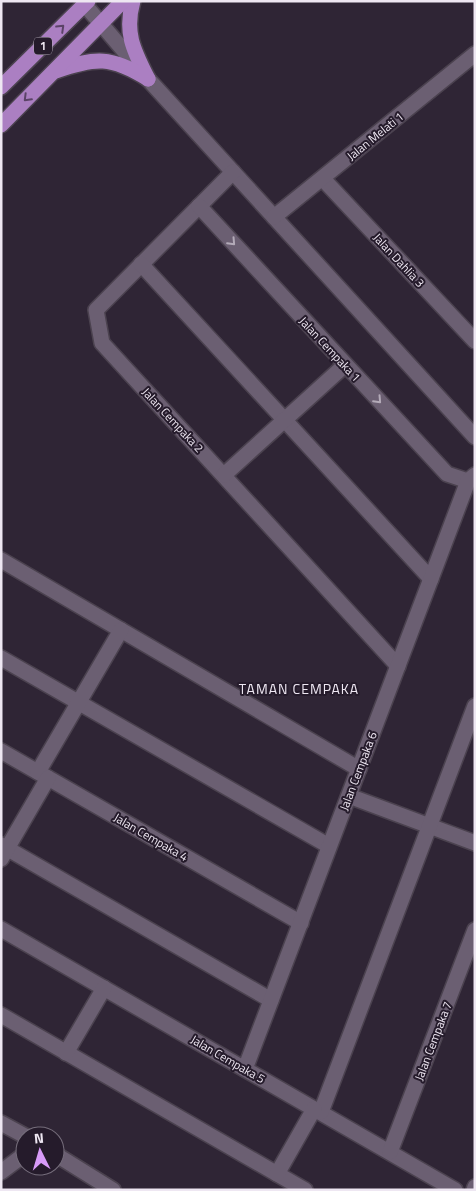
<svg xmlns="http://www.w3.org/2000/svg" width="476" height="1191" font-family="'Titillium Web',sans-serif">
<rect width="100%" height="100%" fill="#2f2535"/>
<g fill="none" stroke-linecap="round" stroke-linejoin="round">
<defs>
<g id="minor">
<polyline points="85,5 148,79 475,437"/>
<polyline points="233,172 96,310 102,343 398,666"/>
<polyline points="323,179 475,341"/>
<polyline points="199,206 447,474 468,481"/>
<polyline points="274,217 475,54"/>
<polyline points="141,264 431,579"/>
<polyline points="224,475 345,365"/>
<polyline points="1,560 359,769"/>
<polyline points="1,658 329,846"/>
<polyline points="1,751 301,923"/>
<polyline points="38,772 121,630"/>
<polyline points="349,796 475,843"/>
<polyline points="1,845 271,1000"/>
<polyline points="1,859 48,778"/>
<polyline points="1,929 455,1190"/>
<polyline points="1,1015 305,1190"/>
<polyline points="66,1053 104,988"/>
<polyline points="245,1069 468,481 475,475"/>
<polyline points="321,1112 475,706"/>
<polyline points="1,1123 25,1136"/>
<polyline points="390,1152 475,930"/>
<polyline points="55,1154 113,1190"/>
<polyline points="1,1172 25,1154"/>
<polyline points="277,1174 314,1109"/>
<polyline points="474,1190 475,1187"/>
</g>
<g id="major">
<path d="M133 1C124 33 134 51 148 79"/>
<path d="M56 71C96 57 111 56 148 79"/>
<polyline points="1,87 88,1"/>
<polyline points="1,125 123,1"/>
</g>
</defs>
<use href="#minor" stroke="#4b424f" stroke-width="18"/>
<use href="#major" stroke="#4b424f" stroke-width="18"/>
<use href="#minor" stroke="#6b5f72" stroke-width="15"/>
<use href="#major" stroke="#ab7fc2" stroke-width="15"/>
</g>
<defs><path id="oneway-chevron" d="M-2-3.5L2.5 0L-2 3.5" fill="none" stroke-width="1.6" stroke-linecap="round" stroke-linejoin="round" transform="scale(1.25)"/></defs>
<g stroke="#5b4367">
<use href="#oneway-chevron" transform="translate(61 28) rotate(-44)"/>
<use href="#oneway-chevron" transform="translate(27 98) rotate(135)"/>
</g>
<g stroke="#b3aab8">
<use href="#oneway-chevron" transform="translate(232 242) rotate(47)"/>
<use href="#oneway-chevron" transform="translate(378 400) rotate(47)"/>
</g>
<g text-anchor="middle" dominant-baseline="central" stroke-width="4" stroke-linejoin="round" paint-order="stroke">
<rect fill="#251b2b" stroke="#b2aab6" stroke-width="1" x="34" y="37.5" width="18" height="17" rx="4"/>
<g font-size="11" font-weight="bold" fill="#eee7f2">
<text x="43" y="46">1</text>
</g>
<g font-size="12" fill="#eee7f2" stroke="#251b2b">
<text transform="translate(375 136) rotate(-39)">Jalan Melati 1</text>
<text transform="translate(399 260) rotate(47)">Jalan Dahlia 3</text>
<text transform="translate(330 349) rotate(47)">Jalan Cempaka 1</text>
<text transform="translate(173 420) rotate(47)">Jalan Cempaka 2</text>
<text transform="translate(358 771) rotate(-69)">Jalan Cempaka 6</text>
<text transform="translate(151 837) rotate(30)">Jalan Cempaka 4</text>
<text transform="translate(433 1041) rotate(-69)">Jalan Cempaka 7</text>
<text transform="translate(228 1059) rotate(30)">Jalan Cempaka 5</text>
</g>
<g font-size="14" letter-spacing="1" fill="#eee7f2" stroke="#251b2b">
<text x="299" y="688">TAMAN CEMPAKA</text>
</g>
</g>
<rect width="476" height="1191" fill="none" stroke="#eee7f2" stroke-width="5"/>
<g transform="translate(40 1151) rotate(355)"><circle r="24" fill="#251b2b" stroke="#756d7b"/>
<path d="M0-4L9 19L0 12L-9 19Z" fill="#d89bf8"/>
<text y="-8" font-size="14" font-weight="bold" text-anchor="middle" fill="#eee7f2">N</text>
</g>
</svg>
